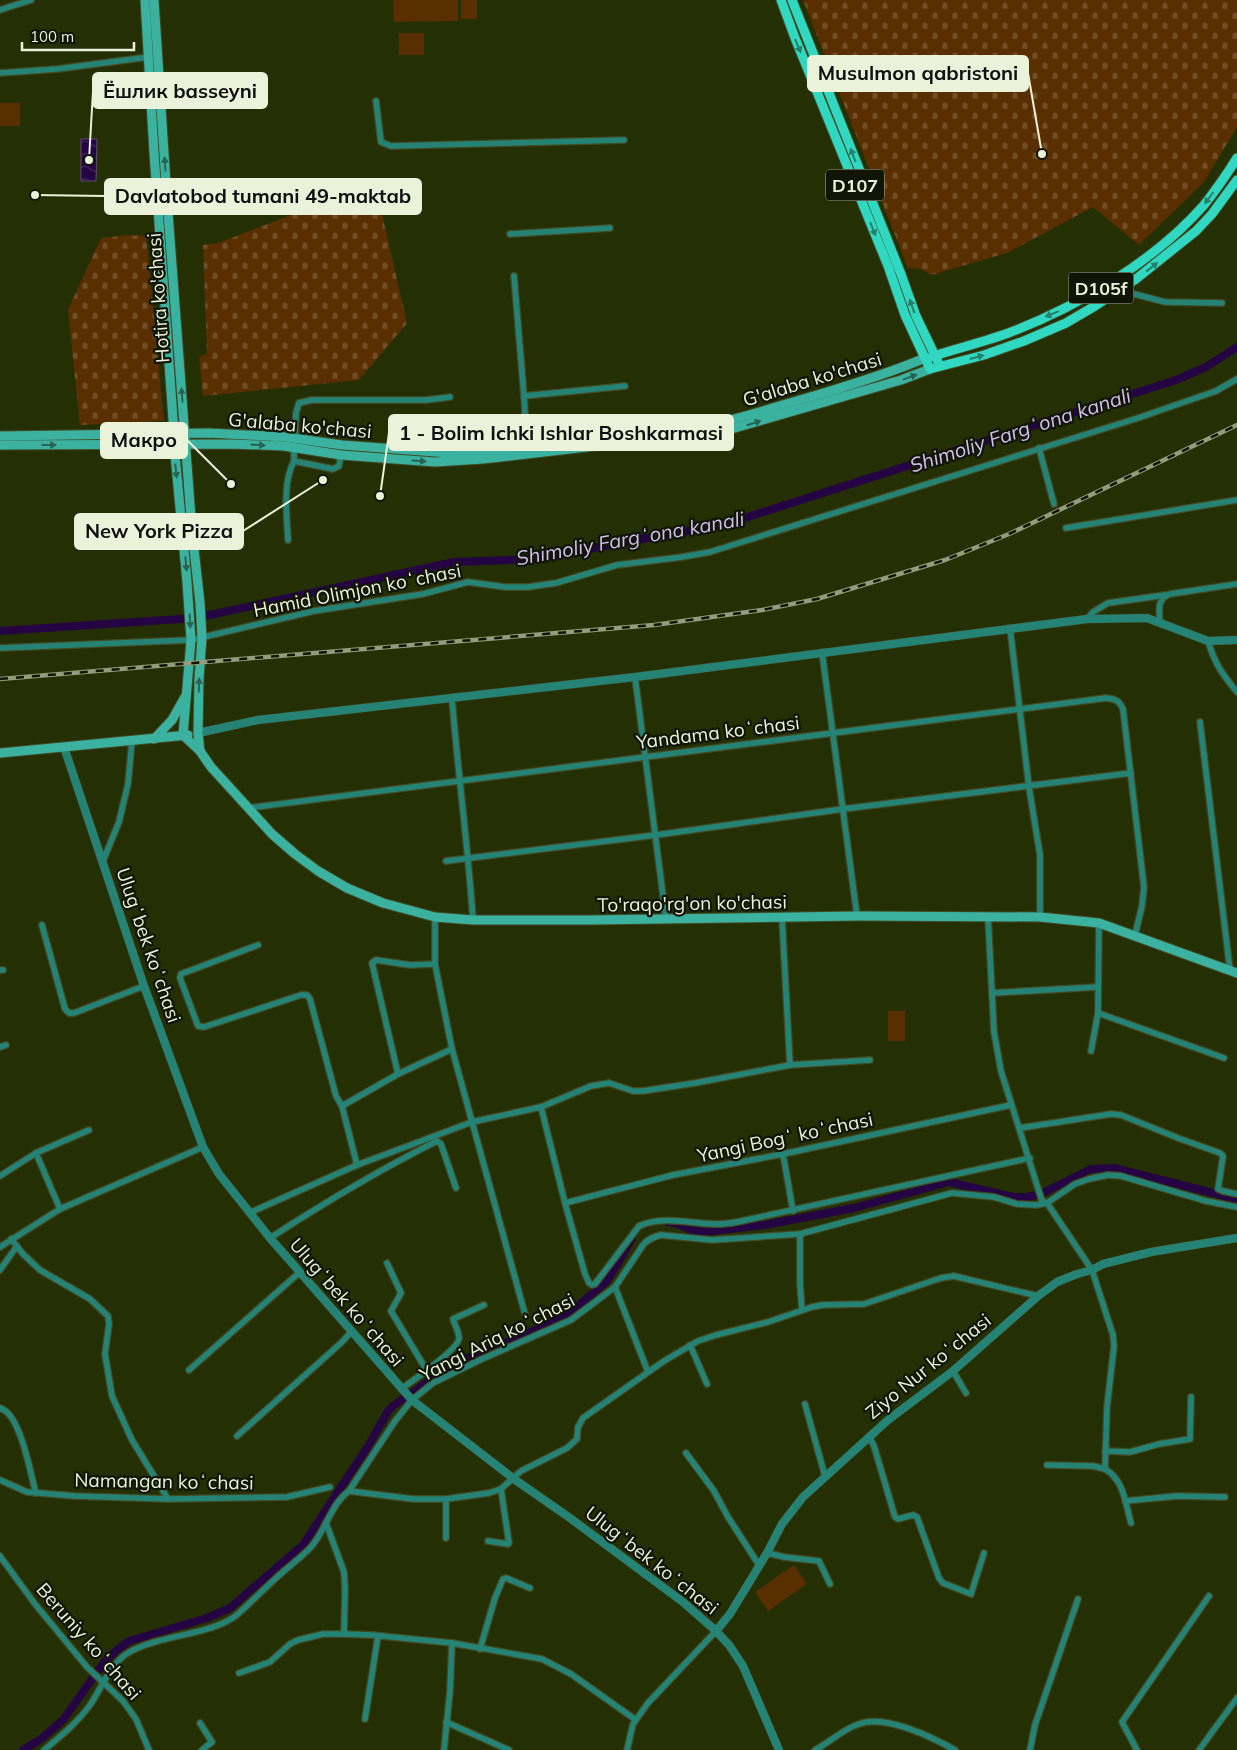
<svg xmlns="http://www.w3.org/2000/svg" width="1237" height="1750" font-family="Mulish,sans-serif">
<defs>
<pattern id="cemetery-stones" width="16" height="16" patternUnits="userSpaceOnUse" patternTransform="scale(1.25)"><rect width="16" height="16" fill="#592f00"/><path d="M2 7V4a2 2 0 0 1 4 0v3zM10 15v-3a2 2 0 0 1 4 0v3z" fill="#714e25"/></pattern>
<pattern id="water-waves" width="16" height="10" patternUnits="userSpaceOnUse" patternTransform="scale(1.25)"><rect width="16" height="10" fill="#250443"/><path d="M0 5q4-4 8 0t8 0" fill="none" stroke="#45295e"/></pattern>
</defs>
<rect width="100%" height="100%" fill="#252f04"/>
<g fill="url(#cemetery-stones)">
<polygon points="803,0 1237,0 1237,127 1204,182 1139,245 1093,207 1007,253 931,275 921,269 908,268"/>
<polygon points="375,183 407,323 359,380 203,396 199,357 207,354 203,245 218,243"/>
<polygon points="127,235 146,236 164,421 80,425 68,310 101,238"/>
</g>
<g fill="#592f00">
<polygon points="393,0 458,0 458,21 394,22"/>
<rect x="461" y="0" width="16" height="19"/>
<rect x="399" y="33" width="25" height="22"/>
<rect x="0" y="103" width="20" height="23"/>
<rect x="888" y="1011" width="17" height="30"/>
<polygon points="794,1565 807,1584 768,1611 755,1592"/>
</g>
<polygon fill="url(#water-waves)" stroke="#604b70" points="81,139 97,139 96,181 81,181"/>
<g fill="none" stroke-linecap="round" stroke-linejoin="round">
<g stroke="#250443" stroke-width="8">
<polyline points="0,631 196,618 454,562 535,559 729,523 1176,380 1206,367 1237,347"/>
<polyline points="668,1222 676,1223 691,1230 704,1232 764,1225 854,1208 949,1182 1013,1197 1027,1197 1041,1194 1091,1169 1114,1168 1237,1199"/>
<polyline points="23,1750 41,1739 63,1720 105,1661 117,1650 129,1641 207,1618 230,1608 303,1545 367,1448 388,1411 393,1406 457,1362 546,1326 579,1305 606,1282 622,1256 632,1238"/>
</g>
<defs>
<g id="minor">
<polyline points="0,10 31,0"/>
<polyline points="0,73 57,69 149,57"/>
<polyline points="376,101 381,142 391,146 624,140"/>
<polyline points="510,234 610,228"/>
<polyline points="514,276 524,396"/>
<polyline points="1119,290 1165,302 1222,303"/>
<polyline points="295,438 296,413 299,403 312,400 426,400 450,397"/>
<polyline points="294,447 294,461 333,469 339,466 341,453"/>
<polyline points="527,447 524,396 625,386"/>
<polyline points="1039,448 1054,504"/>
<polyline points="1066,528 1237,500"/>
<path d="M288 540C287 516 282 484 294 461"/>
<polyline points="1087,619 1093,612 1108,603 1165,595"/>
<path d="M1160 622C1159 609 1157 599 1170 594L1237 584"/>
<polyline points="1010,628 1029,787 1040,855 1040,917"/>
<path d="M1208 641C1215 664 1222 674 1237 692"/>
<polyline points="0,648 191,640 314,611 423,594 468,582 505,587 528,587 556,583 617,565 682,557 710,552 1138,418 1216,391 1237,379"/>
<polyline points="822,652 857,916"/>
<polyline points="635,677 666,919"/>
<path d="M452 699C458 773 468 846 473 920"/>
<polyline points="1200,722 1230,970"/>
<path d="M248 808 1106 698C1115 699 1119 700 1123 709L1144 887 1142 906 1135 935"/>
<polyline points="103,861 119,822 128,784 132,741"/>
<polyline points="446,861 656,835 843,809 1131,773"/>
<polyline points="435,917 435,964 452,1049 525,1314"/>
<path d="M988 917 994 1032 1001 1071 1042 1201 1047 1203 1092 1270 1113 1335 1114 1346 1107 1407 1105 1469C1124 1480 1125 1502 1131 1523"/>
<polyline points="782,918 790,1065"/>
<polyline points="42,925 65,1009 69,1013 74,1013 144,986"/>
<polyline points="258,945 181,974 180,978 198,1026 204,1027 301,995 307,995 310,999 336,1096 342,1106 357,1165"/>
<polyline points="0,970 3,970"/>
<polyline points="992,993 1097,987"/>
<polyline points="1098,1013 1224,1058"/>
<polyline points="0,1047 6,1045"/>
<polyline points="1091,1051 1098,1013 1099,923"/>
<polyline points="398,1074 372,963 376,960 410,965 435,964"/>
<polyline points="342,1106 398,1074 452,1049"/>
<path d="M541 1107 565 1203 585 1274 589 1283 592 1285 595 1284 639 1226C664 1215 691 1224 717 1224 724 1224 731 1223 737 1222L1030 1158"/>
<polyline points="1020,1128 1111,1114 1121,1115 1178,1138 1220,1153 1223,1156 1218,1189 1223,1191 1237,1194"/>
<polyline points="36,1153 60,1209"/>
<polyline points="783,1154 793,1211"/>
<polyline points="0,1176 36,1153 89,1130"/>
<polyline points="565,1203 673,1175 783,1154 1011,1105"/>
<polyline points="249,1213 357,1165 472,1122 541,1107 591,1086 609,1083 633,1091 643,1091 695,1083 790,1065 870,1060"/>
<polyline points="800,1234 800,1284 802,1310"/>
<path d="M270 1238C324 1203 379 1170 437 1141L441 1144 456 1188"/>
<polyline points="11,1239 23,1254 40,1270 90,1299 108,1316 109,1324 105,1354 112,1396 132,1440 168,1499"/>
<polyline points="0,1247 60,1209 203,1147"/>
<polyline points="387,1263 401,1293 391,1311 427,1371"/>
<polyline points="0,1270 17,1246"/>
<polyline points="615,1287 648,1372"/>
<polyline points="690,1345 707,1384"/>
<polyline points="189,1370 300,1272"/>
<polyline points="953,1371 966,1393"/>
<path d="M401 1389C412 1381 459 1349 459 1338 459 1332 455 1325 453 1319L484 1305"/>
<polyline points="805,1404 825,1476"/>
<path d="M0 1408C21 1414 30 1473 36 1493"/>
<polyline points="237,1436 341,1343 352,1331"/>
<polyline points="869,1436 874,1446 895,1517 898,1519 913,1515 917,1517 939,1578 943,1583 971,1594 984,1553"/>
<polyline points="1105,1451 1130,1452 1159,1444 1190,1439 1191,1397"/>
<polyline points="686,1453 714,1491 728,1517 759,1565"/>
<polyline points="1047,1465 1093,1466 1105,1469"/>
<polyline points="0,1480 27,1492 75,1496 168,1499 287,1497 330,1487"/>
<polyline points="349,1491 413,1499 446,1499 489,1493 501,1489 521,1471 567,1448 577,1439 578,1427 583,1418 664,1361 698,1341 716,1335 768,1322 812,1307 822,1305 864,1304 941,1278 954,1276 1038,1296"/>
<polyline points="446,1499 446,1538"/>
<polyline points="1125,1501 1177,1496 1225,1497"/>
<polyline points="326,1523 344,1572 345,1589 344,1634"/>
<polyline points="488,1541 508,1544 509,1543 501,1489"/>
<polyline points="767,1553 784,1557 819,1561 830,1584"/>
<polyline points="0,1556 35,1604 87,1667 123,1701 136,1719 149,1750"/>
<polyline points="480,1649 495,1598 503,1579 506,1578 530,1588"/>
<polyline points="239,1673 270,1662 290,1644 298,1640 323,1634 344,1634 372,1635 452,1643 542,1659 571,1674 636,1720"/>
<polyline points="365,1719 378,1636"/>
<polyline points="446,1722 509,1750"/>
<polyline points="200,1723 212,1742 202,1750"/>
<path d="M44 1750C61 1736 77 1723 90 1705 101 1689 111 1663 128 1653 159 1634 212 1636 238 1614 250 1603 262 1591 274 1580 286 1568 300 1559 311 1547 326 1530 331 1504 349 1491L395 1421 412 1400 433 1383 482 1359 571 1320 615 1287 643 1245C648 1239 653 1237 661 1235L712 1240 800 1234 952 1193 994 1197 1017 1204 1036 1205 1047 1203 1075 1184 1089 1179 1108 1175 1121 1176 1206 1201 1237 1207"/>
<polyline points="444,1750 450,1691 452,1643"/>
<polyline points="627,1750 633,1724 648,1703 716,1631"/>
<path d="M815 1750C830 1742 843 1729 859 1724 885 1714 932 1737 955 1750"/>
<polyline points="1030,1750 1035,1725 1078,1599"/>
<polyline points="1137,1750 1122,1722 1209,1596"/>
<polyline points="1199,1750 1237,1698"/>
</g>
<g id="tertiary">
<polyline points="198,733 258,720 635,677 1087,619 1147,618 1208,641 1237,640"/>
<polyline points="64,747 144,986 203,1147 219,1174 270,1238 412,1400 514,1479 570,1518 683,1602 716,1631 729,1645 743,1666 779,1750"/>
<polyline points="716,1631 730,1614 767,1553 782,1524 803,1497 888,1420 953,1371 1038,1296 1057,1282 1077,1274 1092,1270 1103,1264 1151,1252 1237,1238"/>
</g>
<g id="secondary">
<polyline points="145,0 154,153 173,419 174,444 187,582 191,640 183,735 200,751 211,767 272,834 295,854 318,871 347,888 383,903 435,917 473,920 591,920 857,916 1040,917 1099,923 1237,973"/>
<polyline points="154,0 167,199 192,531 200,603 202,638 199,679 198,733 200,751"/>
<path d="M0 436 209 433 285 437 342 445 449 453 506 449 710 425C747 417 781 405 817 395 854 384 890 373 925 358"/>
<polyline points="0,445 232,444 284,446 341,455 435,462 483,459 724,431 901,380 930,369"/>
<polyline points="154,739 172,720 185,697"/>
<polyline points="0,753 188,735"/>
</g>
<g id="primary">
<polyline points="781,0 795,38 888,266 905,315 930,369 984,355 1024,341 1066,323 1095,306 1136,279 1196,231 1212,214 1237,180"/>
<polyline points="792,0 901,274 916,316 940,366"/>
<path d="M931 357C957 348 985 342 1011 332 1079 306 1156 260 1204 205 1216 190 1227 174 1237 158"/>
</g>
</defs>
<use href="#minor" stroke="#414a22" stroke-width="8"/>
<use href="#tertiary" stroke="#414a22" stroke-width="9"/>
<use href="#secondary" stroke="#414a22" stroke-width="11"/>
<use href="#primary" stroke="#414a22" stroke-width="11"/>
<use href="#minor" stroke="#258376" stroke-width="5.5"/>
<use href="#tertiary" stroke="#258376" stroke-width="8"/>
<use href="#secondary" stroke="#3bb1a0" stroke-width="9"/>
<use href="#primary" stroke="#30d7c1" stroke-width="9"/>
<defs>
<polyline id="rail" points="0,679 654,625 762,610 817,599 945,560 1009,534 1237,425"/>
</defs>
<use href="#rail" stroke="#939c7b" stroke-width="4.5"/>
<use href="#rail" stroke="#101505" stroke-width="2.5" stroke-dasharray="8" stroke-linecap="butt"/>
</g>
<defs><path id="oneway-solid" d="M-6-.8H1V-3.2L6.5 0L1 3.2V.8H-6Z" transform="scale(1.25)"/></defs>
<g fill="#22806c">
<use href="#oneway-solid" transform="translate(798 46) rotate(67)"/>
<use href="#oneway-solid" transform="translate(853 155) rotate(-111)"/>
<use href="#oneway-solid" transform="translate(1209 198) rotate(127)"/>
<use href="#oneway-solid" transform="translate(873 229) rotate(68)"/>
<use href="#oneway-solid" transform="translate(1152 267) rotate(-38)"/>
<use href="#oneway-solid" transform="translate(912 306) rotate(-110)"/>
<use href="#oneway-solid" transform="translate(1052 314) rotate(157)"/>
<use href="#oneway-solid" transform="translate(977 357) rotate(-15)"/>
</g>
<g fill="#266352">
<use href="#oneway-solid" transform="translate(165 164) rotate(-94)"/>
<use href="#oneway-solid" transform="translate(910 377) rotate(-20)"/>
<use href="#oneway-solid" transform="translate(182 395) rotate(-94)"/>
<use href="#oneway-solid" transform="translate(754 423) rotate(-17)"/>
<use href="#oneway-solid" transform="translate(49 445)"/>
<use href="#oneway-solid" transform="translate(258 445) rotate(3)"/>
<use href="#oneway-solid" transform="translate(419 461) rotate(4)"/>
<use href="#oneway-solid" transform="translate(176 471) rotate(84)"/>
<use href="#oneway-solid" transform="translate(186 564) rotate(85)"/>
<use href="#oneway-solid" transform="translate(190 621) rotate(87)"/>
<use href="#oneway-solid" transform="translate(199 685) rotate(-88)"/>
</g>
<g text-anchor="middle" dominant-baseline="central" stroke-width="4.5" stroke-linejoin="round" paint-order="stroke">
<g fill="#101505" stroke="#a9b09a" stroke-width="1">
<rect x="826" y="169.5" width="58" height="31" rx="4"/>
<rect x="1068.5" y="272.5" width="65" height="31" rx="4"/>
</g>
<g font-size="18" font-weight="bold" fill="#eaf2da">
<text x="855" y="185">D107</text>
<text x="1101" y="288">D105f</text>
</g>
<g font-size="19" fill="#eaf2da" stroke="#101505">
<text transform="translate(158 298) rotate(-94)">Hotira ko'chasi</text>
<text transform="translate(812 379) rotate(-17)">G'alaba ko'chasi</text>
<text transform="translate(300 425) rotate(5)">G'alaba ko'chasi</text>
<text transform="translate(357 590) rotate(-11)">Hamid Olimjon koʻchasi</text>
<text transform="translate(718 732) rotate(-7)">Yandama koʻchasi</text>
<text transform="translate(692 903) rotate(-1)">To'raqo'rg'on ko'chasi</text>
<text transform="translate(149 945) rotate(71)">Ulugʻbek koʻchasi</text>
<text transform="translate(785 1137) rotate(-12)">Yangi Bogʻ koʻchasi</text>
<text transform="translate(347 1302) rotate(49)">Ulugʻbek koʻchasi</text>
<text transform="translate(497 1337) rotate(-27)">Yangi Ariq koʻchasi</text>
<text transform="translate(928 1366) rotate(-39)">Ziyo Nur koʻchasi</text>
<text transform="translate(164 1481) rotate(1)">Namangan koʻchasi</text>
<text transform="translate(652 1560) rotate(38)">Ulugʻbek koʻchasi</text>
<text transform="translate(89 1641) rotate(49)">Beruniy koʻchasi</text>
</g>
<g font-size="20" font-style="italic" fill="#d1c0ee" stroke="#101505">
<text transform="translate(1020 430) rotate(-18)">Shimoliy Fargʻona kanali</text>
<text transform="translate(630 538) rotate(-10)">Shimoliy Fargʻona kanali</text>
</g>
</g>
<path fill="none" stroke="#eaf2da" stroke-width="2" d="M1042 154L1028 73M89 160L93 91M35 195L105 196M380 496L389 433M231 484L187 440M323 480L243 531"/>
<g fill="#eaf2da" stroke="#101505" stroke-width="2">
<circle cx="1042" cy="154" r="5"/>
<circle cx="89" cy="160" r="5"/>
<circle cx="35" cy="195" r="5"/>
<circle cx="380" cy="496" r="5"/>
<circle cx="231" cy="484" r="5"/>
<circle cx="323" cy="480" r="5"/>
</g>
<g fill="#eaf2da" stroke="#eaf2da" stroke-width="2">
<rect x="808" y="56" width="220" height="35" rx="5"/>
<rect x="93" y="73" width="174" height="35" rx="5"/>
<rect x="105" y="179" width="316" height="35" rx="5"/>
<rect x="389" y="415" width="344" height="35" rx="5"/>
<rect x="101" y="423" width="86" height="35" rx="5"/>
<rect x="75" y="514" width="168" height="35" rx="5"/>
</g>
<g font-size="20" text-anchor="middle" font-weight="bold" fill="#111">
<text x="918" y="80">Musulmon qabristoni</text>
<text x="180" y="98">Ёшлик basseyni</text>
<text x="263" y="203">Davlatobod tumani 49-maktab</text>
<text x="561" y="440">1 - Bolim Ichki Ishlar Boshkarmasi</text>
<text x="144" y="447">Макро</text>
<text x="159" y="538">New York Pizza</text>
</g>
<path d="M22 42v8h112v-8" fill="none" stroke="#eaf2da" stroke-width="2.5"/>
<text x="30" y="42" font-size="15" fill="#eaf2da" stroke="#101505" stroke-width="4" paint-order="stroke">100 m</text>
</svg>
